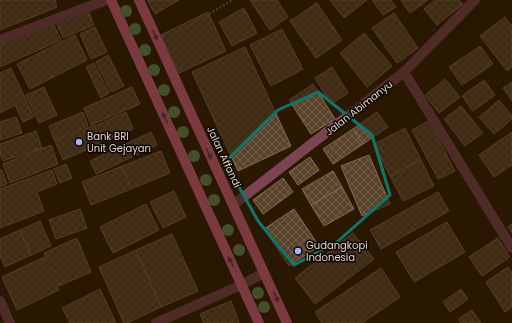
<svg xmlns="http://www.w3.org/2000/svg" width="512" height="323" font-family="Poppins,sans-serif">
<defs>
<pattern id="building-cross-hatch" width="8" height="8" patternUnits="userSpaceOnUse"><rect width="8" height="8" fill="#59432b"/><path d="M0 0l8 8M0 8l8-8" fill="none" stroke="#715d48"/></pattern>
</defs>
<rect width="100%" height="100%" fill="#2a1801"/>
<g fill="url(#building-cross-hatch)" stroke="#846c53">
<polygon points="0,0 55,0 57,7 0,30"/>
<polygon points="147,0 179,0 155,14"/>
<polygon points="250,0 277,0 288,17 270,30"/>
<polygon points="330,0 367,0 344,18"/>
<polygon points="372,0 391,0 396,7 383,15"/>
<polygon points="401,0 428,0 410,13"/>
<polygon points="435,0 459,0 463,4 437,25 424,9"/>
<polygon points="317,3 342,40 316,58 290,21"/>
<polygon points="86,5 94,25 63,38 55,19"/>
<polygon points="244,8 257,33 232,46 219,22"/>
<polygon points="208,12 226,51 179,73 161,35"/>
<polygon points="394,13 418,48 397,63 372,28"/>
<polygon points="50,17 61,40 0,67 0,40"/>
<polygon points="505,17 512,26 512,67 507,71 480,36"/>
<polygon points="95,27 107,52 91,59 80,34"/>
<polygon points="282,29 303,69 271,86 250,45"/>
<polygon points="364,33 392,66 367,87 340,53"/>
<polygon points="75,35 87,60 30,89 17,64"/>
<polygon points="480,46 493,64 462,85 449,67"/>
<polygon points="245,47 291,146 238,171 192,72"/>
<polygon points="108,55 124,86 111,92 96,62"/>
<polygon points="94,63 109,93 101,98 86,67"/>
<polygon points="332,67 348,93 331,104 315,78"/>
<polygon points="11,68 34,117 23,122 15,105 0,113 0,73"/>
<polygon points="445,79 460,97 439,113 425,95"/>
<polygon points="484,80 495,95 473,111 462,96"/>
<polygon points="512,82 512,101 503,88"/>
<polygon points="313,84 335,119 311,134 289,100"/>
<polygon points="44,87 57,115 39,123 26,95"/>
<polygon points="132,87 140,104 91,125 84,108"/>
<polygon points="499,100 512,116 512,119 494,134 479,117"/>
<polygon points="461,106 483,133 465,146 444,119"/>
<polygon points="83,112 88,126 54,140 49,126"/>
<polygon points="126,112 133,129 104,141 97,125"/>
<polygon points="377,112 388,127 363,144 353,129"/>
<polygon points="16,117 22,133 0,140 0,122"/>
<polygon points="429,121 455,171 438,179 412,130"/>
<polygon points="95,125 102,143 63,160 55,141"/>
<polygon points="405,128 421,160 390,176 374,144"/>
<polygon points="353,129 363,144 333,164 323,149"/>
<polygon points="36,131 42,148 3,161 0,154 0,144"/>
<polygon points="151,132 157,145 96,174 90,161"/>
<polygon points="512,132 512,165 494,177 479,155"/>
<polygon points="51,145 58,164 10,183 3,164"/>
<polygon points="161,151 170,173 131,189 122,166"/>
<polygon points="369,155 390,204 362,216 341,166"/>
<polygon points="310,157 319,170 298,185 289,172"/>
<polygon points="421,160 434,186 403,201 390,176"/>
<polygon points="66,164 72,178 60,183 54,169"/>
<polygon points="122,166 131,189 91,205 82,182"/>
<polygon points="0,170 2,170 7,184 0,187"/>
<polygon points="52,170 57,184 37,192 44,211 0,228 0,189"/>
<polygon points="333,171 342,187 311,205 302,189"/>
<polygon points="283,178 293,192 263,214 253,200"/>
<polygon points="342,187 354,209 324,226 311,205"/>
<polygon points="174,191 186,217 163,228 150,202"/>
<polygon points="438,192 449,211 381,249 370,230"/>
<polygon points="146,204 159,230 113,253 100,227"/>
<polygon points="80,209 87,228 56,239 49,220"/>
<polygon points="294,209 319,246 289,266 264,229"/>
<polygon points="40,221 51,246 31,255 20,230"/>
<polygon points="447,222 465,252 414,282 396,252"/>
<polygon points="512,224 512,233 508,227"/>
<polygon points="20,230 31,255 5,267 0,256 0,239"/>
<polygon points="353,233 374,259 315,304 295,278"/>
<polygon points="172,234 198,291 161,307 136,250"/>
<polygon points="77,238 91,272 59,286 44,253"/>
<polygon points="498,238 510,257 482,276 469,257"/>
<polygon points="136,250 161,307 127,323 124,323 99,267"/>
<polygon points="44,257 59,290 17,310 2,277"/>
<polygon points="508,267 512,273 512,307 505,312 486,282"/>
<polygon points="381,268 400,297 362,323 322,323 315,312"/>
<polygon points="100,289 116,323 70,323 62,308"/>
<polygon points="461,289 468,299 450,312 443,302"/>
<polygon points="231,301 239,322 237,323 204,323 200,314"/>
<polygon points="472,310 481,323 461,323 458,319"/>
</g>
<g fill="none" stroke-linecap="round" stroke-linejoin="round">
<polyline stroke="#6c5c48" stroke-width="2.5" stroke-dasharray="2 2" stroke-linecap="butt" points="171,36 233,0"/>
<g stroke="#7b4353" stroke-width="10">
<polyline points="0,40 106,0"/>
<polyline points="404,72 512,248"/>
<polyline points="233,205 404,72 475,0"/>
<polyline points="0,301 10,323"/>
<polyline points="156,323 241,285 264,273"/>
</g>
<g stroke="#db6589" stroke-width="10">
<polyline points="111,0 259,323"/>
<polyline points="139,0 287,323"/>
</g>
</g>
<g fill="#659259">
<circle cx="126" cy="11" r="6"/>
<circle cx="135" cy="29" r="6"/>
<circle cx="145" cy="50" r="6"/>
<circle cx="154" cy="70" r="6"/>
<circle cx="164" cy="90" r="6"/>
<circle cx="174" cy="112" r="6"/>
<circle cx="183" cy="132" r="6"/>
<circle cx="194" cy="156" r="6"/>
<circle cx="206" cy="180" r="6"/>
<circle cx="214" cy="200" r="6"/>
<circle cx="228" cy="230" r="6"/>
<circle cx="239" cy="250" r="6"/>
<circle cx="258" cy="293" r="6"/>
<circle cx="264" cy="307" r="6"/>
</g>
<defs><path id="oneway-solid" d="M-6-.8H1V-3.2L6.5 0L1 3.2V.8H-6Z"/></defs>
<g fill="#743545">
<use href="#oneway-solid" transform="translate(155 35) rotate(65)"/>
<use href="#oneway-solid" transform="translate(165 118) rotate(-115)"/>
<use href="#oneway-solid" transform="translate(209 154) rotate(65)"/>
<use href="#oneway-solid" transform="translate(231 262) rotate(-115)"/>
<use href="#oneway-solid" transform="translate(276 297) rotate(65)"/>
</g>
<path d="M0 0H512V323H0ZM318 92 372 135 390 195 337 242 294 265 258 221 225 162 278 110Z" fill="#2a1801" fill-opacity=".55" fill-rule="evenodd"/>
<path fill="none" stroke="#0f766e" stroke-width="3" stroke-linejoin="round" d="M318 92 372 135 390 195 337 242 294 265 258 221 225 162 278 110Z"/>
<g fill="#a4b1fc" stroke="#0d0501" stroke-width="1.5">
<circle cx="79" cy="142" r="4"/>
<circle cx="298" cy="251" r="4"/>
</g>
<g text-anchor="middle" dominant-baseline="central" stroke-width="3" stroke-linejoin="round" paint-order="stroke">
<g font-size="10" fill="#e2d5c7" stroke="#0d0501">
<text transform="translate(359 108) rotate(-38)">Jalan Abimanyu</text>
<text transform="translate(224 157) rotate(65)">Jalan Affandi</text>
</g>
<g font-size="10" fill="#e2d5c7" stroke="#0d0501" text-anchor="start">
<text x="87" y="136">Bank BRI<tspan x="87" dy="12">Unit Gejayan</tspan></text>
<text x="306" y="245">Gudangkopi<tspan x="306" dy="12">Indonesia</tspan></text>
</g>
</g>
</svg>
